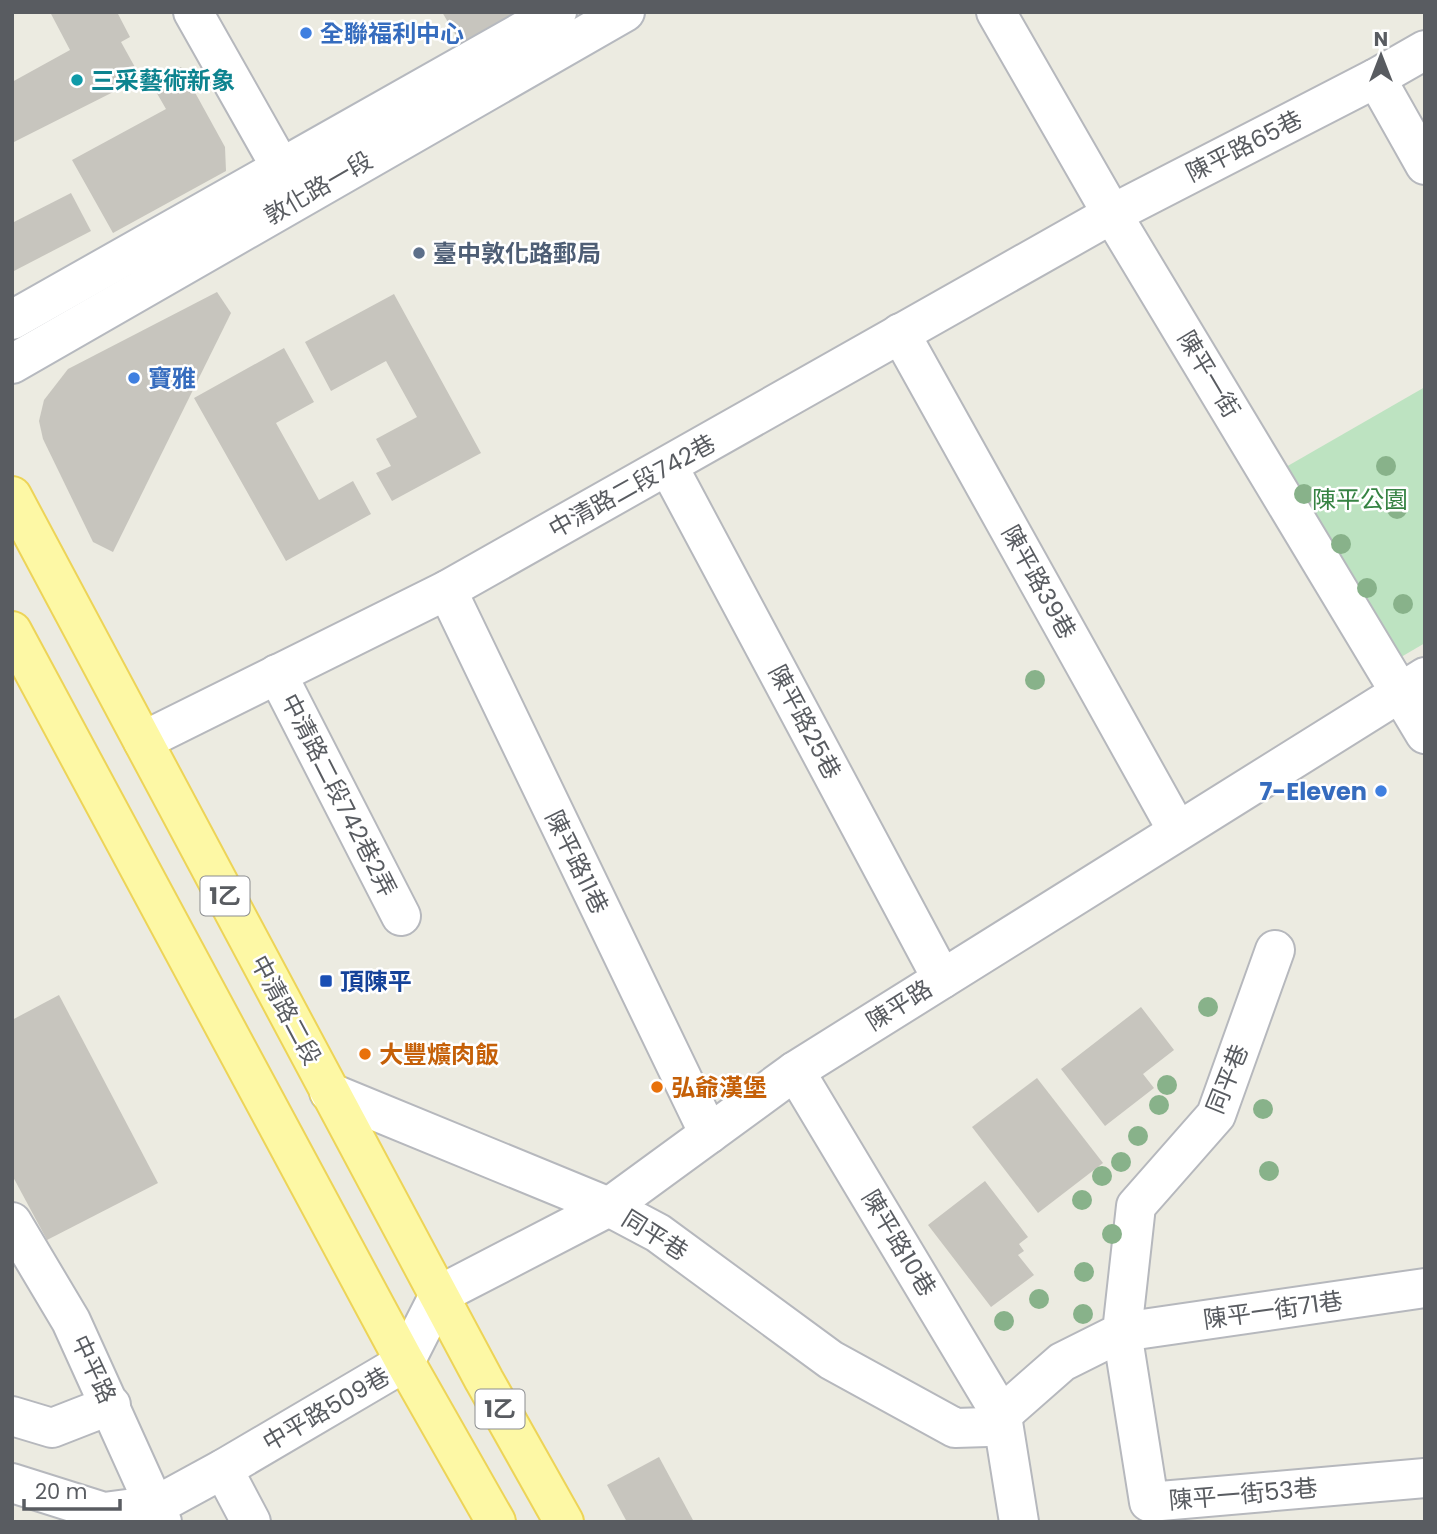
<svg xmlns="http://www.w3.org/2000/svg" width="1437" height="1534" font-family="Poppins,'Noto Sans TC',sans-serif">
<rect width="100%" height="100%" fill="#ecebe1"/>
<polygon fill="#bde3c1" points="1425,387 1425,643 1384,667 1272,475"/>
<g fill="#c7c5be">
<polygon points="50,12 117,12 130,37 121,42 141,78 12,143 12,82 70,50"/>
<polygon points="442,12 521,12 462,46"/>
<polygon points="181,67 225,147 226,171 113,233 72,160 166,109 151,83"/>
<polygon points="71,193 91,231 12,272 12,223"/>
<polygon points="217,292 231,313 113,552 93,542 43,439 39,421 44,400 68,369"/>
<polygon points="394,294 481,453 392,501 376,473 391,466 376,439 417,417 386,361 331,391 305,342"/>
<polygon points="284,348 314,402 276,423 319,500 353,481 371,514 286,561 194,398"/>
<polygon points="59,995 158,1183 47,1240 12,1175 12,1020"/>
<polygon points="1141,1007 1174,1050 1143,1074 1154,1088 1105,1126 1061,1069"/>
<polygon points="1037,1078 1103,1163 1038,1213 972,1127"/>
<polygon points="985,1181 1028,1237 1019,1244 1024,1251 1018,1255 1034,1275 991,1307 928,1225"/>
<polygon points="659,1457 694,1522 627,1522 607,1485"/>
</g>
<g fill="none" stroke-linecap="round" stroke-linejoin="round">
<defs>
<g id="street">
<polyline points="193,12 297,196"/>
<polyline points="996,12 1112,214 1425,734"/>
<polyline points="1376,78 1425,165"/>
<polyline points="900,333 1177,830"/>
<polyline points="668,466 942,979"/>
<polyline points="447,590 709,1134"/>
<polyline points="277,674 401,916"/>
<polyline points="143,741 447,590 1112,214 1376,78 1425,50"/>
<polyline points="795,1071 1002,1416 1019,1522"/>
<polyline points="329,1092 609,1207 658,1233 831,1360 955,1428 988,1427 1062,1362 1122,1332 1136,1206 1216,1115 1275,950"/>
<polyline points="12,1222 71,1321 162,1522"/>
<polyline points="1425,1288 1122,1332 1149,1502 1425,1478"/>
<polyline points="12,1416 52,1428 111,1405"/>
<polyline points="223,1469 251,1522"/>
<polyline points="12,1483 104,1512 157,1505 223,1469 405,1362 439,1295 609,1207 795,1071 1425,677"/>
</g>
<g id="secondary">
<polyline points="12,320 557,12"/>
<polyline points="12,364 625,12"/>
</g>
<g id="primary">
<polyline points="12,496 484,1380 564,1522"/>
<polyline points="12,631 405,1362 496,1522"/>
</g>
</defs>
<use href="#street" stroke="#b6b8bd" stroke-width="42"/>
<use href="#secondary" stroke="#b6b9bf" stroke-width="42"/>
<use href="#primary" stroke="#edd458" stroke-width="42"/>
<use href="#street" stroke="#fff" stroke-width="38"/>
<use href="#secondary" stroke="#fff" stroke-width="38"/>
<use href="#primary" stroke="#fdf8a5" stroke-width="38"/>
</g>
<g fill="#88b28a">
<circle cx="1386" cy="466" r="10"/>
<circle cx="1304" cy="494" r="10"/>
<circle cx="1397" cy="509" r="10"/>
<circle cx="1341" cy="544" r="10"/>
<circle cx="1367" cy="588" r="10"/>
<circle cx="1403" cy="604" r="10"/>
<circle cx="1035" cy="680" r="10"/>
<circle cx="1208" cy="1007" r="10"/>
<circle cx="1167" cy="1085" r="10"/>
<circle cx="1159" cy="1105" r="10"/>
<circle cx="1263" cy="1109" r="10"/>
<circle cx="1138" cy="1136" r="10"/>
<circle cx="1121" cy="1162" r="10"/>
<circle cx="1269" cy="1171" r="10"/>
<circle cx="1102" cy="1176" r="10"/>
<circle cx="1082" cy="1200" r="10"/>
<circle cx="1112" cy="1234" r="10"/>
<circle cx="1084" cy="1272" r="10"/>
<circle cx="1039" cy="1299" r="10"/>
<circle cx="1083" cy="1314" r="10"/>
<circle cx="1004" cy="1321" r="10"/>
</g>
<g fill="#3f7fe0" stroke="#fff" stroke-width="2.5">
<circle cx="306" cy="33" r="7"/>
<circle cx="134" cy="378" r="7"/>
<circle cx="1381" cy="791" r="7"/>
</g>
<circle fill="#0f9aa8" stroke="#fff" stroke-width="2.5" cx="77" cy="80" r="7"/>
<circle fill="#5c6f8a" stroke="#fff" stroke-width="2.5" cx="419" cy="253" r="7"/>
<rect fill="#1a4fb4" stroke="#fff" stroke-width="2.5" x="319" y="974" width="14" height="14" rx="3.5"/>
<g fill="#e8710a" stroke="#fff" stroke-width="2.5">
<circle cx="365" cy="1054" r="7"/>
<circle cx="657" cy="1087" r="7"/>
</g>
<g text-anchor="middle" dominant-baseline="central" stroke-width="5" stroke-linejoin="round" paint-order="stroke">
<g fill="#fff" stroke="#8b8d90" stroke-width="2">
<rect x="200.5" y="876.5" width="49" height="39" rx="5"/>
<rect x="475.5" y="1389.5" width="49" height="39" rx="5"/>
</g>
<g font-size="23" font-weight="bold" fill="#595c61">
<text x="225" y="896">1乙</text>
<text x="500" y="1409">1乙</text>
</g>
<g font-size="24" font-weight="bold" fill="#366cbe" stroke="#fff" text-anchor="start">
<text x="320" y="33">全聯福利中心</text>
<text x="148" y="378">寶雅</text>
<text x="1367" y="791" text-anchor="end">7-Eleven</text>
</g>
<g font-size="24" font-weight="bold" fill="#0d838f" stroke="#fff" text-anchor="start">
<text x="91" y="80">三采藝術新象</text>
</g>
<g font-size="24" fill="#595c61" stroke="#fff">
<text transform="translate(1244 146) rotate(-27)">陳平路65巷</text>
<text transform="translate(318 188) rotate(-30)">敦化路一段</text>
<text transform="translate(1209 374) rotate(59)">陳平一街</text>
<text transform="translate(632 486) rotate(-29)">中清路二段742巷</text>
<text transform="translate(1039 582) rotate(61)">陳平路39巷</text>
<text transform="translate(805 722) rotate(62)">陳平路25巷</text>
<text transform="translate(339 795) rotate(63)">中清路二段742巷2弄</text>
<text transform="translate(577 862) rotate(64)">陳平路11巷</text>
<text transform="translate(899 1005) rotate(-32)">陳平路</text>
<text transform="translate(286 1010) rotate(62)">中清路二段</text>
<text transform="translate(1227 1079) rotate(-68)">同平巷</text>
<text transform="translate(655 1235) rotate(32)">同平巷</text>
<text transform="translate(899 1243) rotate(59)">陳平路10巷</text>
<text transform="translate(1273 1310) rotate(-8)">陳平一街71巷</text>
<text transform="translate(94 1369) rotate(65)">中平路</text>
<text transform="translate(326 1409) rotate(-30)">中平路509巷</text>
<text transform="translate(1243 1494) rotate(-5)">陳平一街53巷</text>
</g>
<g font-size="24" font-weight="bold" fill="#4e5e75" stroke="#fff" text-anchor="start">
<text x="433" y="253">臺中敦化路郵局</text>
</g>
<g font-size="24" fill="#368343" stroke="#fff">
<text x="1360" y="499">陳平公園</text>
</g>
<g font-size="24" font-weight="bold" fill="#164399" stroke="#fff" text-anchor="start">
<text x="340" y="981">頂陳平</text>
</g>
<g font-size="24" font-weight="bold" fill="#c56008" stroke="#fff" text-anchor="start">
<text x="379" y="1054">大豐爌肉飯</text>
<text x="671" y="1087">弘爺漢堡</text>
</g>
</g>
<rect width="1437" height="1534" fill="none" stroke="#595c61" stroke-width="28"/>
<g transform="translate(1381 56)" stroke="#ffffff" stroke-width="5" paint-order="stroke">
<path d="M0-5L12 26L0 18L-12 26Z" fill="#595c61"/>
<text y="-10" font-size="19" font-weight="bold" text-anchor="middle" fill="#595c61">N</text>
</g>
<path d="M24 1499v10h96v-10" fill="none" stroke="#595c61" stroke-width="3.5"/>
<text x="35" y="1499" font-size="21" fill="#595c61" stroke="#ffffff" stroke-width="5" paint-order="stroke">20 m</text>
</svg>
